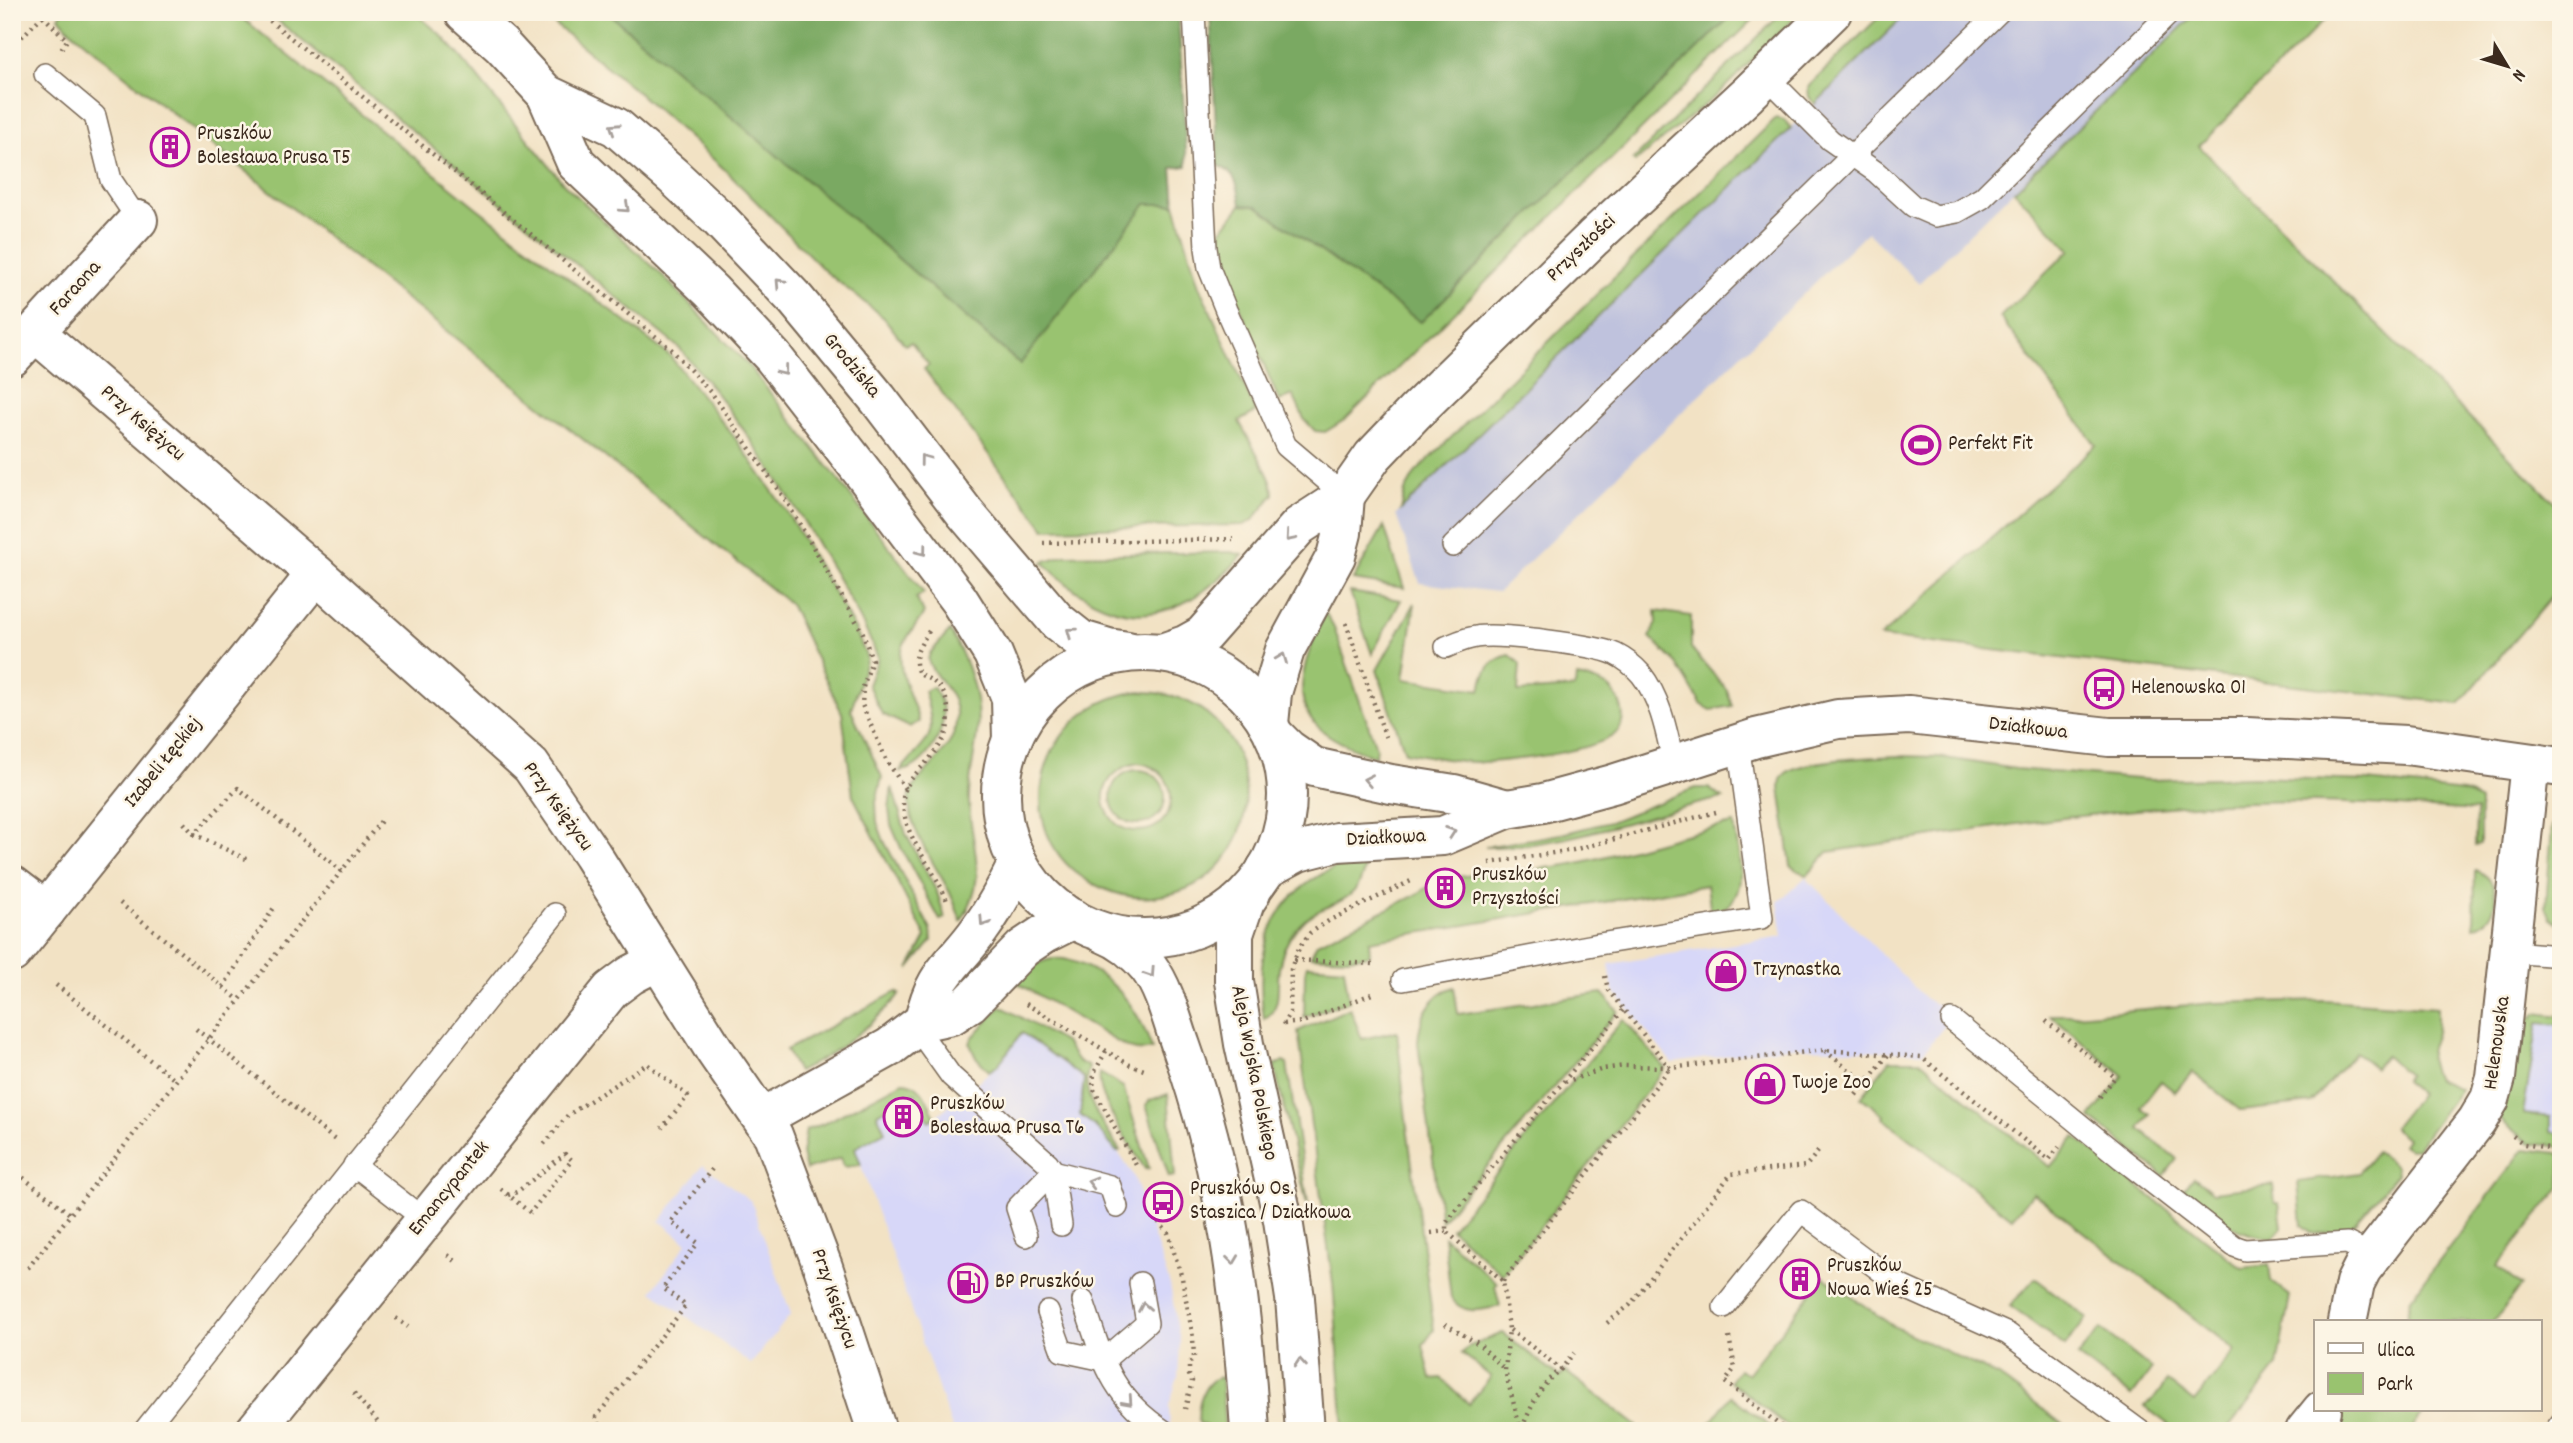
<svg xmlns="http://www.w3.org/2000/svg" width="2573" height="1443" font-family="Dekko,sans-serif">
<rect width="100%" height="100%" fill="#fcf5e5"/>
<filter id="ink" filterUnits="userSpaceOnUse"><feTurbulence type="fractalNoise" baseFrequency=".0143" numOctaves="2"/><feDisplacementMap in="SourceGraphic" scale="14" xChannelSelector="R" yChannelSelector="G"/><feConvolveMatrix kernelMatrix="1 2 1 2 8 2 1 2 1" color-interpolation-filters="sRGB"/></filter>
<filter id="wash" filterUnits="userSpaceOnUse"><feTurbulence type="fractalNoise" baseFrequency=".00686" numOctaves="4" result="noise"/><feDisplacementMap in="SourceGraphic" scale="28" xChannelSelector="R" yChannelSelector="G"/><feGaussianBlur stdDeviation="1.57" result="paint"/><feColorMatrix in="noise" values="0 0 0 0 0 0 0 0 0 0 0 0 0 0 0 0 0 1.4 0 .05"/><feComposite in="paint" operator="in"/></filter>
<g filter="url(#wash)">
<rect width="100%" height="100%" fill="#f2e2c4"/>
<g fill="#d7d7f8">
<polygon points="1807,876 1808,880 1925,998 1936,1004 1958,1009 1923,1053 1788,1047 1672,1063 1613,990 1609,964 1783,936 1778,902"/>
<polygon points="2535,1013 2561,1016 2561,1147 2529,1143 2506,1106 2522,1015 2534,1017"/>
<polygon points="1022,1032 1084,1078 1080,1115 1095,1126 1119,1154 1134,1176 1170,1285 1180,1342 1178,1377 1169,1405 1170,1431 953,1431 855,1148 885,1131 877,1114 915,1093 929,1121 935,1117 997,1066"/>
<polygon points="703,1165 751,1201 791,1314 751,1364 652,1291 687,1243 660,1221"/>
</g>
<polygon fill="#bfc2dd" points="1909,12 2197,12 1919,283 1867,232 1498,592 1420,583 1396,515"/>
<g fill="#99c36f" stroke="#6a7646" stroke-width="2" fill-rule="evenodd">
<polygon points="63,12 235,12 477,208 670,356 735,438 787,512 855,629 867,658 851,710 882,777 876,802 877,822 884,841 931,930 932,941 909,969 926,937 853,796 842,713 790,604 122,73 70,30 59,17"/>
<path d="M267 12H414L440 34 460 56 564 184 662 275 749 366 834 474 924 593 916 598 924 613C917 625 904 638 901 652 897 672 914 702 919 722L909 727 882 714 868 685 878 658C864 623 845 591 826 559 783 484 736 413 679 348Z"/>
<path d="M540 12H607L869 233 1020 364 1146 203 1175 204 1199 286 1256 412 1239 421C1247 438 1275 481 1274 494L1253 520 1244 525 1045 529 924 369 929 365 911 342 905 345 884 318 825 271 723 168 641 95Z"/>
<polygon points="1735,12 1761,12 1346,419 1325,432 1315,431 1304,419 1293,395 1279,401 1226,273 1221,231 1241,205 1257,206 1421,322"/>
<polygon points="1783,12 1801,12 1717,95 1635,162 1633,160"/>
<polygon points="1884,12 1908,12 1815,104 1809,97 1808,87"/>
<polygon points="2197,12 2332,12 2199,146 2561,509 2561,586 2459,704 1880,637 2096,445 2000,317 2070,250 2014,191"/>
<polygon points="1776,118 1784,120 1791,128 1401,510 1405,491 1416,472"/>
<polygon points="1384,526 1404,588 1353,580"/>
<path d="M1231 552 1243 555C1176 629 1114 635 1043 562L1064 555Z"/>
<polygon points="1350,592 1401,600 1372,654"/>
<path d="M1415 603 1404 679 1480 690C1485 671 1490 659 1510 655L1520 664 1518 692 1574 688 1577 677C1594 680 1610 683 1618 699 1623 709 1625 720 1619 730 1603 752 1501 763 1474 762 1451 761 1428 756 1405 752L1377 670Z"/>
<polygon points="1656,611 1691,616 1691,648 1727,690 1732,706 1711,710 1701,704 1677,664 1650,637 1657,623"/>
<path d="M1325 612 1334 628 1376 747 1375 756C1285 727 1291 690 1325 612Z"/>
<path d="M950 631C968 662 981 697 977 733 975 756 968 779 969 802 971 849 990 876 961 921 957 911 954 901 949 891 935 864 912 835 909 804 907 773 966 754 955 706 951 687 933 677 928 660L930 653Z"/>
<path d="M933 687C938 695 943 703 943 713 945 735 923 769 900 771 931 735 938 739 924 691Z"/>
<path d="M1135 692C1272 687 1286 883 1153 897 1136 899 1118 895 1102 888 1003 845 1032 709 1135 692ZM1138 763C1185 769 1180 834 1135 831 1126 831 1117 826 1112 819 1093 794 1110 768 1138 763Z"/>
<path d="M1898 756 1939 757 2016 769 2150 780 2254 777 2368 781 2463 792 2472 795 2480 801V844L2475 845 2476 811C2392 806 2306 798 2222 803 2090 811 1959 832 1828 852L1807 876 1791 866 1780 788C1780 781 1781 777 1786 773 1804 759 1874 757 1898 756Z"/>
<circle cx="1138" cy="797" r="27"/>
<polygon points="892,787 906,834 937,892 945,918 940,920 902,850 891,825 889,809"/>
<path d="M1695 788H1708L1723 798C1644 814 1566 848 1485 847L1561 834 1610 822Z"/>
<polygon points="2561,813 2561,924 2551,919 2546,906 2552,825 2558,825"/>
<path d="M1734 824C1738 855 1754 904 1711 913L1707 885 1369 941 1370 955 1348 958 1311 956 1317 943 1414 896 1439 880 1440 894 1450 892 1448 878C1491 872 1534 872 1577 863 1630 852 1680 833 1734 824Z"/>
<path d="M1366 855C1362 914 1325 894 1296 929 1286 941 1281 955 1279 969 1276 988 1283 1007 1264 1019 1251 931 1282 882 1366 855Z"/>
<path d="M2475 870C2503 878 2501 920 2474 927Z"/>
<path d="M1064 959C1110 970 1138 1006 1152 1049L1141 1051 1128 1048 1016 982C1031 966 1042 957 1064 959Z"/>
<polygon points="1307,965 1344,968 1349,1001 1304,1017 1305,973"/>
<path d="M1454 987 1458 1014 1602 993 1618 1011 1441 1221 1418 1043C1419 1019 1429 995 1454 987Z"/>
<path d="M896 992 900 994C870 1028 838 1052 798 1072L786 1050Z"/>
<path d="M2325 1000 2437 1008C2437 1016 2438 1028 2435 1036 2428 1054 2427 1061 2436 1079L2460 1089 2417 1148 2409 1149 2403 1145 2407 1139 2393 1128 2420 1094 2404 1081 2408 1074 2385 1056 2375 1068 2355 1052 2311 1103 2241 1111 2192 1072 2175 1092 2161 1081 2141 1107 2150 1114 2139 1129 2177 1159 2164 1176 2090 1117 2123 1076 2050 1015H2075L2214 1003Z"/>
<path d="M1001 1006 1065 1043 1078 1061 1089 1067C1078 1096 1106 1127 1120 1151L1117 1152 1095 1126 1080 1115 1084 1078 1022 1033 997 1066 989 1071 975 1056 970 1044 972 1038Z"/>
<polygon points="1350,1008 1362,1039 1397,1031 1406,1119 1434,1330 1423,1345 1431,1379 1441,1378 1469,1404 1491,1377 1462,1353 1470,1346 1503,1333 1560,1377 1565,1371 1637,1426 1634,1431 1344,1431 1333,1283 1298,1031"/>
<polygon points="2535,1013 2561,1016 2561,1025 2538,1023 2523,1114 2551,1117 2551,1132 2561,1134 2561,1147 2529,1143 2499,1119 2522,1015 2534,1017"/>
<polygon points="1623,1019 1665,1068 1503,1275 1451,1229"/>
<polygon points="1890,1060 1919,1060 2050,1167 2075,1137 2242,1268 2269,1265 2271,1281 2290,1296 2277,1366 2226,1431 2177,1431 2144,1406 2153,1400 2167,1381 2194,1402 2235,1350 2033,1193 2012,1218 1883,1118 1884,1115 1861,1097"/>
<polygon points="1283,1062 1287,1064 1310,1217 1274,1065"/>
<path d="M1100 1073 1123 1087 1149 1168 1145 1169C1132 1146 1095 1098 1100 1073Z"/>
<path d="M903 1082C922 1082 928 1102 935 1117L929 1121 915 1093 877 1114 885 1131 855 1148 861 1165 844 1167 841 1158 806 1170 802 1154 806 1130 823 1124Z"/>
<polygon points="1168,1094 1175,1176 1169,1177 1146,1105 1150,1100"/>
<polygon points="2524,1149 2558,1153 2561,1156 2561,1186 2497,1267 2521,1286 2493,1322 2405,1322 2410,1300"/>
<polygon points="2376,1152 2396,1166 2397,1174 2356,1222 2345,1229 2313,1234 2302,1225 2298,1182 2359,1173"/>
<path d="M2194 1177 2213 1192 2273 1185 2275 1203H2279L2282 1228 2273 1238C2232 1235 2213 1215 2183 1191Z"/>
<path d="M1444 1237 1497 1283 1495 1286 1500 1306C1481 1310 1464 1316 1451 1298Z"/>
<polygon points="1824,1277 1893,1326 1998,1376 2069,1429 2067,1431 1794,1431 1730,1381 1739,1369 1747,1374"/>
<polygon points="2035,1278 2087,1318 2065,1346 2010,1306"/>
<polygon points="2101,1329 2152,1369 2132,1396 2077,1356"/>
<path d="M1221 1377 1225 1431H1215L1199 1423C1196 1405 1204 1380 1221 1377Z"/>
<polygon points="1731,1396 1776,1431 1704,1431"/>
<polygon points="2342,1410 2426,1410 2410,1431 2326,1431"/>
</g>
<g fill="#7aa962" stroke="#5a6a40" stroke-width="2">
<polygon points="607,12 1178,12 1187,166 1172,168 1175,204 1146,204 1020,364 869,233"/>
<path d="M1210 12H1735L1421 322 1257 206 1241 205C1238 186 1237 174 1218 165Z"/>
</g>
</g>
<g filter="url(#ink)">
<g fill="none" stroke-linecap="round" stroke-linejoin="round">
<defs>
<g id="lane">
<polyline points="1194,12 1206,248 1209,268 1226,310 1286,446 1345,496"/>
<polyline points="45,74 95,116 111,180 138,220"/>
<polyline points="1766,76 1830,140 1876,172 1913,206 1936,216 1957,212 1982,198 2171,12"/>
<polyline points="1453,546 1999,12"/>
<path d="M1446 647C1456 643 1466 638 1476 637 1499 633 1595 645 1615 654 1625 659 1634 666 1641 674 1661 699 1667 734 1674 765"/>
<polyline points="2509,952 2561,956"/>
<polyline points="1403,980 1599,944 1762,918 1738,743"/>
<polyline points="1952,1020 2122,1159 2234,1246 2245,1250 2347,1243 2372,1255"/>
<polyline points="916,1027 951,1076 1048,1163 1053,1171 1061,1225"/>
<polyline points="354,1165 425,1220"/>
<polyline points="1053,1171 1110,1186 1117,1207"/>
<polyline points="1026,1236 1017,1208 1053,1171"/>
<path d="M1083 1301C1103 1359 1109 1395 1164 1431"/>
<polyline points="1724,1307 1801,1211 1901,1286 2008,1334 2140,1431"/>
<polyline points="1048,1312 1062,1351 1104,1360"/>
<polyline points="1104,1360 1147,1323 1140,1283"/>
<polyline points="144,1431 555,914"/>
<polyline points="2555,1431 2561,1423"/>
</g>
<g id="street">
<polyline points="36,333 316,574 531,766 592,855 715,1051 773,1135 823,1267 877,1431"/>
<polyline points="12,357 138,220"/>
<polyline points="12,885 46,911"/>
<polyline points="12,953 316,574"/>
<path d="M924 1021C934 972 954 966 980 929 995 909 1007 886 1018 863"/>
<polyline points="762,1118 890,1047 924,1021 952,1015 970,1003 1023,948 1044,934 1074,919"/>
<polyline points="2347,1322 2355,1283 2362,1269 2477,1121 2490,1099 2496,1078 2530,763"/>
<polyline points="255,1431 611,990 631,975 658,961"/>
<polyline points="2305,1431 2322,1410"/>
</g>
<g id="secondary">
<polyline points="464,12 501,45 546,94 576,163 711,291 773,357 864,474 959,600 993,654 1011,698 1012,741"/>
<polyline points="546,94 616,127 673,176 719,219 796,300 878,399 965,513 1057,621 1081,640 1108,648 1128,651"/>
<circle cx="1144" cy="795" r="143"/>
<polyline points="1162,653 1185,645 1203,635 1299,526 1345,496 1373,456 1415,412 1593,238 1748,94 1832,12"/>
<polyline points="1269,724 1272,693 1285,650 1336,556 1342,533 1345,496"/>
<polyline points="1274,735 1288,749 1314,767 1391,784 1454,794 1507,809"/>
<polyline points="1266,869 1298,852 1337,842 1443,836 1507,809 1543,803 1613,784 1756,738 1838,719 1909,715 2109,737 2247,737 2406,745 2561,767"/>
<polyline points="1251,893 1245,902 1234,934 1234,981 1244,1044 1283,1220 1295,1298 1305,1431"/>
<path d="M1103 933C1121 940 1137 953 1149 968 1165 990 1172 1021 1181 1046 1226 1172 1242 1298 1250 1431"/>
</g>
</defs>
<use href="#lane" stroke="#7b6a58" stroke-width="24"/>
<use href="#street" stroke="#7b6a58" stroke-width="42"/>
<use href="#secondary" stroke="#7b6a58" stroke-width="42"/>
<g stroke="#7b6a58" stroke-width="4.5" stroke-dasharray="2 5" stroke-linecap="butt">
<polyline points="259,12 671,349 713,395 788,504 863,633 872,660 863,687 862,705 886,759 905,789"/>
<polyline points="43,16 67,40 61,49"/>
<polyline points="12,47 46,12"/>
<polyline points="1043,543 1233,539"/>
<polyline points="1346,623 1387,741"/>
<path d="M929 631C920 646 911 656 919 674 934 681 943 686 947 703 959 754 902 769 903 801 903 840 937 869 948 904"/>
<polyline points="184,823 194,834 238,788 342,871"/>
<polyline points="194,834 246,859"/>
<polyline points="1489,863 1573,850 1716,812"/>
<polyline points="120,903 239,1000"/>
<polyline points="1294,960 1375,964"/>
<polyline points="1605,976 1608,990 1670,1068 1824,1050 1921,1057 2049,1160 2059,1147"/>
<polyline points="56,985 175,1080"/>
<polyline points="223,987 275,906"/>
<polyline points="1026,1004 1130,1065 1147,1071"/>
<polyline points="2046,1021 2115,1077 2098,1099"/>
<polyline points="1284,1024 1303,1022 1374,993"/>
<polyline points="1283,1025 1290,1012 1291,969 1294,960 1300,946 1310,933 1330,920 1413,880"/>
<polyline points="196,1029 335,1140"/>
<polyline points="1106,1051 1094,1073 1093,1088 1136,1165"/>
<polyline points="1825,1051 1866,1083"/>
<polyline points="1565,1082 1603,1069 1625,1066 1669,1067"/>
<polyline points="1856,1095 1888,1055"/>
<polyline points="2513,1136 2524,1144 2561,1150"/>
<polyline points="544,1144 568,1115 647,1064 688,1096 662,1128"/>
<polyline points="12,1169 70,1214"/>
<polyline points="501,1189 533,1215"/>
<polyline points="508,1195 517,1192 565,1154 572,1160 530,1213"/>
<polyline points="1151,1202 1157,1220 1168,1233 1182,1278 1193,1337 1194,1358 1189,1364 1189,1375 1192,1381 1185,1409"/>
<polyline points="1431,1233 1446,1231"/>
<polyline points="448,1255 458,1263"/>
<polyline points="28,1268 381,821"/>
<polyline points="1503,1281 1670,1068"/>
<polyline points="396,1318 408,1327"/>
<polyline points="1607,1323 1630,1305 1731,1174 1806,1166 1821,1148"/>
<polyline points="1445,1324 1479,1344 1505,1370"/>
<polyline points="1510,1330 1561,1369 1574,1353"/>
<polyline points="1729,1337 1735,1368 1725,1382 1787,1431"/>
<polyline points="354,1393 385,1431"/>
<path d="M1522 1428C1531 1407 1542 1382 1561 1369"/>
<polyline points="601,1431 596,1417 686,1306 663,1288 698,1243 671,1222 712,1169"/>
<polyline points="1521,1431 1505,1371 1509,1329 1503,1281 1446,1231 1446,1223 1623,1010"/>
</g>
<use href="#lane" stroke="#fff" stroke-width="21"/>
<use href="#street" stroke="#fff" stroke-width="38"/>
<use href="#secondary" stroke="#fff" stroke-width="38"/>
</g>
<defs><path id="oneway-chevron" d="M-2-3.5L2.5 0L-2 3.5" fill="none" stroke-width="1.6" stroke-linecap="round" stroke-linejoin="round" transform="scale(1.75)"/></defs>
<g stroke="#a79f9a">
<use href="#oneway-chevron" transform="translate(614 128) rotate(-147)"/>
<use href="#oneway-chevron" transform="translate(625 208) rotate(42)"/>
<use href="#oneway-chevron" transform="translate(780 283) rotate(-133)"/>
<use href="#oneway-chevron" transform="translate(783 371) rotate(52)"/>
<use href="#oneway-chevron" transform="translate(924 459) rotate(-127)"/>
<use href="#oneway-chevron" transform="translate(1290 537) rotate(131)"/>
<use href="#oneway-chevron" transform="translate(922 551) rotate(53)"/>
<use href="#oneway-chevron" transform="translate(1071 632) rotate(-144)"/>
<use href="#oneway-chevron" transform="translate(1282 658) rotate(-69)"/>
<use href="#oneway-chevron" transform="translate(1368 780) rotate(-169)"/>
<use href="#oneway-chevron" transform="translate(1451 832) rotate(-19)"/>
<use href="#oneway-chevron" transform="translate(984 922) rotate(123)"/>
<use href="#oneway-chevron" transform="translate(1150 973) rotate(57)"/>
<use href="#oneway-chevron" transform="translate(1092 1182) rotate(-165)"/>
<use href="#oneway-chevron" transform="translate(1233 1260) rotate(83)"/>
<use href="#oneway-chevron" transform="translate(1144 1307) rotate(-100)"/>
<use href="#oneway-chevron" transform="translate(1300 1363) rotate(-95)"/>
<use href="#oneway-chevron" transform="translate(1128 1401) rotate(48)"/>
</g>
</g>
<defs>
<symbol id="building-ring" viewBox="-11 -11 22 22"><circle r="9.5" fill="#fcf5e5" stroke="#b5179e" stroke-width="1.5"/><path d="M-4-6H4V6H1V3H-1V6H-4ZM-2.5-4.3h1.7v1.8h-1.7ZM.8-4.3h1.7v1.8H.8ZM-2.5-1h1.7V.8h-1.7ZM.8-1h1.7V.8H.8Z" fill="#b5179e"/></symbol>
<symbol id="stadium-ring" viewBox="-11 -11 22 22"><circle r="9.5" fill="#fcf5e5" stroke="#b5179e" stroke-width="1.5"/><path d="M0-5a6.5 5 0 1 0 0 10a6.5 5 0 1 0 0-10ZM-3.5-1.8h7v3.6h-7Z" fill="#b5179e"/></symbol>
<symbol id="bus-ring" viewBox="-11 -11 22 22"><circle r="9.5" fill="#fcf5e5" stroke="#b5179e" stroke-width="1.5"/><path d="M-5-6H5V4H4V6H2V4H-2V6H-4V4H-5ZM-3.5-4V0h7V-4ZM-3.5 1.2v1.5H-2V1.2ZM2 1.2v1.5H3.5V1.2Z" fill="#b5179e"/></symbol>
<symbol id="shop-ring" viewBox="-11 -11 22 22"><circle r="9.5" fill="#fcf5e5" stroke="#b5179e" stroke-width="1.5"/><path d="M-5-2.5h2.3a2.7 3.5 0 0 1 5.4 0H5L5.5 6h-11ZM-1.5-2.5h3a1.5 2.3 0 0 0-3 0Z" fill="#b5179e"/></symbol>
<symbol id="fuel-ring" viewBox="-11 -11 22 22"><circle r="9.5" fill="#fcf5e5" stroke="#b5179e" stroke-width="1.5"/><path d="M-5.5-6h7V0h2V4h1.3V-2.5L3-4.5l.8-.8L6-3V5H2.5V1h-1V6h-7ZM-4.2-4.7v3.2H.2V-4.7Z" fill="#b5179e"/></symbol>
</defs>
<g fill-rule="evenodd">
<use href="#building-ring" x="148" y="125" width="44" height="44"/>
<use href="#stadium-ring" x="1899" y="423" width="44" height="44"/>
<use href="#bus-ring" x="2082" y="667" width="44" height="44"/>
<use href="#building-ring" x="1423" y="866" width="44" height="44"/>
<use href="#shop-ring" x="1704" y="949" width="44" height="44"/>
<use href="#shop-ring" x="1743" y="1062" width="44" height="44"/>
<use href="#building-ring" x="881" y="1095" width="44" height="44"/>
<use href="#bus-ring" x="1141" y="1180" width="44" height="44"/>
<use href="#building-ring" x="1778" y="1257" width="44" height="44"/>
<use href="#fuel-ring" x="946" y="1261" width="44" height="44"/>
</g>
<g text-anchor="middle" dominant-baseline="central" stroke-width="5" stroke-linejoin="round" paint-order="stroke">
<g font-size="21" fill="#3b2a1e" stroke="#fcf5e5" text-anchor="start">
<text x="197" y="135">Pruszków<tspan x="197" dy="24">Bolesława Prusa T5</tspan></text>
<text x="1948" y="445">Perfekt Fit</text>
<text x="2131" y="689">Helenowska 01</text>
<text x="1472" y="876">Pruszków<tspan x="1472" dy="24">Przyszłości</tspan></text>
<text x="1753" y="971">Trzynastka</text>
<text x="1792" y="1084">Twoje Zoo</text>
<text x="930" y="1105">Pruszków<tspan x="930" dy="24">Bolesława Prusa T6</tspan></text>
<text x="1190" y="1190">Pruszków Os.<tspan x="1190" dy="24">Staszica / Działkowa</tspan></text>
<text x="1827" y="1267">Pruszków<tspan x="1827" dy="24">Nowa Wieś 25</tspan></text>
<text x="995" y="1283">BP Pruszków</text>
</g>
<g font-size="21" fill="#3b2a1e" stroke="#fcf5e5">
<text transform="translate(1582 249) rotate(-44)">Przyszłości</text>
<text transform="translate(76 289) rotate(-48)">Faraona</text>
<text transform="translate(851 366) rotate(50)">Grodziska</text>
<text transform="translate(142 424) rotate(41)">Przy Księżycu</text>
<text transform="translate(2028 729) rotate(7)">Działkowa</text>
<text transform="translate(164 763) rotate(-51)">Izabeli Łęckiej</text>
<text transform="translate(557 807) rotate(54)">Przy Księżycu</text>
<text transform="translate(1386 839) rotate(-3)">Działkowa</text>
<text transform="translate(2498 1043) rotate(-82)">Helenowska</text>
<text transform="translate(1253 1073) rotate(79)">Aleja Wojska Polskiego</text>
<text transform="translate(450 1189) rotate(-51)">Emancypantek</text>
<text transform="translate(833 1299) rotate(71)">Przy Księżycu</text>
</g>
</g>
<rect width="2573" height="1443" fill="none" stroke="#fcf5e5" stroke-width="42"/>
<rect x="2314" y="1320" width="228" height="91" fill="#fcf5e5" stroke="#afa495" stroke-width="2"/>
<rect x="2328" y="1343" width="35" height="10" fill="#ffffff" stroke="#afa495" stroke-width="2"/>
<text x="2377" y="1356" font-size="21" fill="#3b2a1e">Ulica</text>
<rect x="2328" y="1373" width="35" height="21" fill="#99c36f" stroke="#afa495" stroke-width="2"/>
<text x="2377" y="1390" font-size="21" fill="#3b2a1e">Park</text>
<g transform="translate(2507 66) rotate(128)" stroke="#fcf5e5" stroke-width="5" paint-order="stroke">
<path d="M0-5L12 26L0 18L-12 26Z" fill="#3b2a1e"/>
<text y="-10" font-size="19" font-weight="bold" text-anchor="middle" fill="#3b2a1e">N</text>
</g>
</svg>
